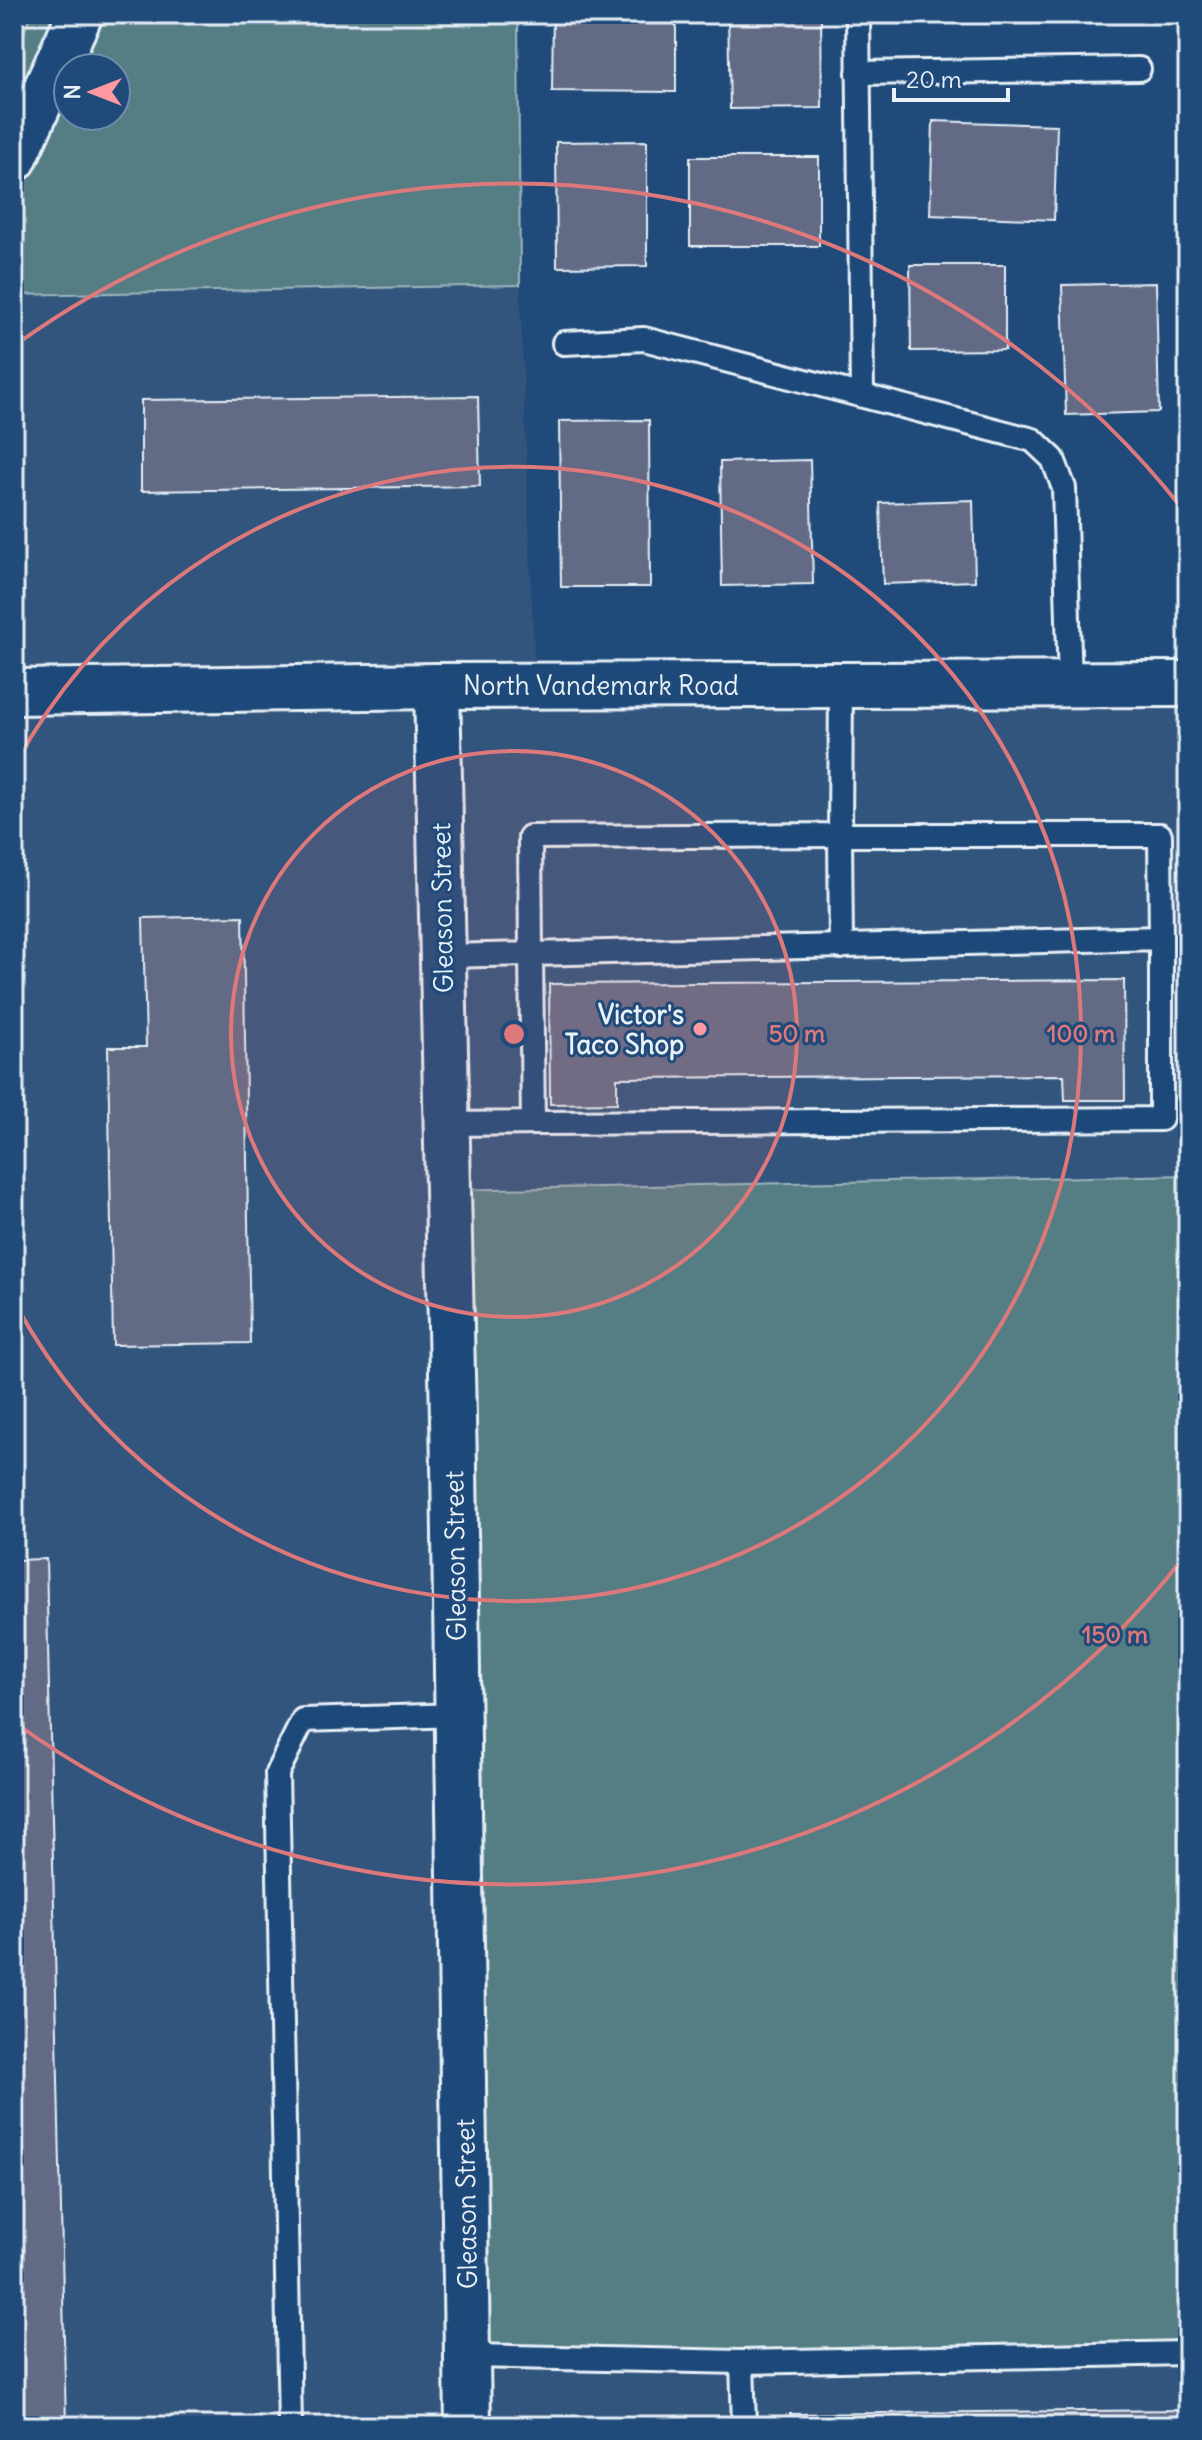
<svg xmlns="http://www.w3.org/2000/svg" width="1202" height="2440" font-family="Delius,sans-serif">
<rect width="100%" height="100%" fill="#1f4a7a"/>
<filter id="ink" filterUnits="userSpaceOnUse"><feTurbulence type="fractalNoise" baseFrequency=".0125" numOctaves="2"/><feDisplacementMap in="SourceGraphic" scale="16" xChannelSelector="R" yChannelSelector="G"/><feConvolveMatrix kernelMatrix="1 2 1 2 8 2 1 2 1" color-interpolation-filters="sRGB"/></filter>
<g filter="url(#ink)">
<polygon fill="#33547d" points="520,285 535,685 1188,684 1188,1175 449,1190 1188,2353 1188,2426 14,2426 14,295"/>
<g fill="#547d84" stroke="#9eb7be" stroke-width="2" fill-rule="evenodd">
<path d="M31 14H518L520 285 14 295V58ZM68 68H116V116H68Z"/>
<polygon points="1188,1175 1188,2353 469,2356 448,1190"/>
</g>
<g fill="#626a85" stroke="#e8f1f8" stroke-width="2">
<polygon points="553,14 676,14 676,92 552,91"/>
<polygon points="728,14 821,14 822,108 730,109"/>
<polygon points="933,121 1057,125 1054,220 930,215"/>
<polygon points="647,141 647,266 557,267 556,142"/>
<rect x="690" y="157" width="129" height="89"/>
<polygon points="910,265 1005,265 1005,350 911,351"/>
<polygon points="1156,283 1159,412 1066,415 1062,285"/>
<polygon points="478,396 480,486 141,491 141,400"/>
<polygon points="649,420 650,587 561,587 559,421"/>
<polygon points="810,460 813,584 722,586 720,462"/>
<polygon points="973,500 975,581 883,584 880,503"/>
<polygon points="243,916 250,1343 113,1345 108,1047 146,1047 143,918"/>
<polygon points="1124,980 1125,1100 1065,1100 1064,1075 617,1078 617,1103 550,1104 549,984"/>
<polygon points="14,1187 16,1297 14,1297"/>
<polygon points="46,1559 66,2426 14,2426 14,1560"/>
<polygon points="1188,2410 1188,2426 790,2426 790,2414"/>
</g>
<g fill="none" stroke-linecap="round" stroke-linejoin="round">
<defs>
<g id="service">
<polyline points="858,14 862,395"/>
<polyline points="858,73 1139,69"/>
<polyline points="564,343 644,339 1033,440 1053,459 1064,488 1070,685"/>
<polyline points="841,947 840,835 1160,835 1161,938"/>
<polyline points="443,956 531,954 530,837 840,835 841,685"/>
<polyline points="447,1124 539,1123 1161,1119 1161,938 531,954 533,1123"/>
<polyline points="469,2356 742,2362 1188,2353"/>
<polyline points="742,2362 744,2426"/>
<polyline points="290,2426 277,1773 303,1720 458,1715"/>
</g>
<g id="minor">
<polyline points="14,159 80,14"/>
<polyline points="437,686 454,1465 468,2426"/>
<polyline points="14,692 437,686 1188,684"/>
</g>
</defs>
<use href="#service" stroke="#e8f1f8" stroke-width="28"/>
<use href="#minor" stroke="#e8f1f8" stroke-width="50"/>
<use href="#service" stroke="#1f4a7a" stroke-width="22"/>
<use href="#minor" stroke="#1f4a7a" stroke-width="44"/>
</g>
</g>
<circle cx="514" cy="1034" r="283" fill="#dd787b" fill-opacity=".12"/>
<g fill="none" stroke="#dd787b" stroke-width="4">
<circle cx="514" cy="1034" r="283"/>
<path d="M16 763A567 567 0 1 1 16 1305"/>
<path d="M1184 1557A850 850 0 0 1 14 1722M14 346A850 850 0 0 1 1184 511"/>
</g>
<circle fill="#ff9aa2" stroke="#1f4a7a" stroke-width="3" cx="700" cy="1029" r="8"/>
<g text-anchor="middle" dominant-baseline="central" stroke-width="6" stroke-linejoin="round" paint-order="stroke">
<g font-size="26" fill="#e8f1f8" stroke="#1f4a7a">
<text x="601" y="685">North Vandemark Road</text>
<text transform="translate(442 908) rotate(-91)">Gleason Street</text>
<text transform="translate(455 1556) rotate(-91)">Gleason Street</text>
<text transform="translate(466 2204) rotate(-91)">Gleason Street</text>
</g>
<g font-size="26" font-weight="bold" fill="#e8f1f8" stroke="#1f4a7a" text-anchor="end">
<text x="684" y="1014">Victor's<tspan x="684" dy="30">Taco Shop</tspan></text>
</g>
</g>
<circle cx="514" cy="1034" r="12" fill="#dd787b" stroke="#1f4a7a" stroke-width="4"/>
<g font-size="24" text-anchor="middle" font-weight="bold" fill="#dd787b" stroke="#1f4a7a" stroke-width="6" stroke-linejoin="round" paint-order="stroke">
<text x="797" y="1042">50 m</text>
<text x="1081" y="1042">100 m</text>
<text x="1115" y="1643">150 m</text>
</g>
<rect width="1202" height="2440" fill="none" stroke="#1f4a7a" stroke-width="48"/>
<rect x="24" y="24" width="1154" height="2392" fill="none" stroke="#e8f1f8" stroke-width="3" filter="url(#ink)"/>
<g transform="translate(92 92) rotate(270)"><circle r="38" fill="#1f4a7a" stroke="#6f8dac" stroke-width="2"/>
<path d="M0-6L14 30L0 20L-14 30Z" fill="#ff9aa2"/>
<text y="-12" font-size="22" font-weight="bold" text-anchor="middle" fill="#e8f1f8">N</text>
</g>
<path d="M894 88v12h114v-12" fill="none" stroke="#e8f1f8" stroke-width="4"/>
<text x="906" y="88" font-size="24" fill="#e8f1f8" stroke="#1f4a7a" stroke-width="6" paint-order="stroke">20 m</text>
</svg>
